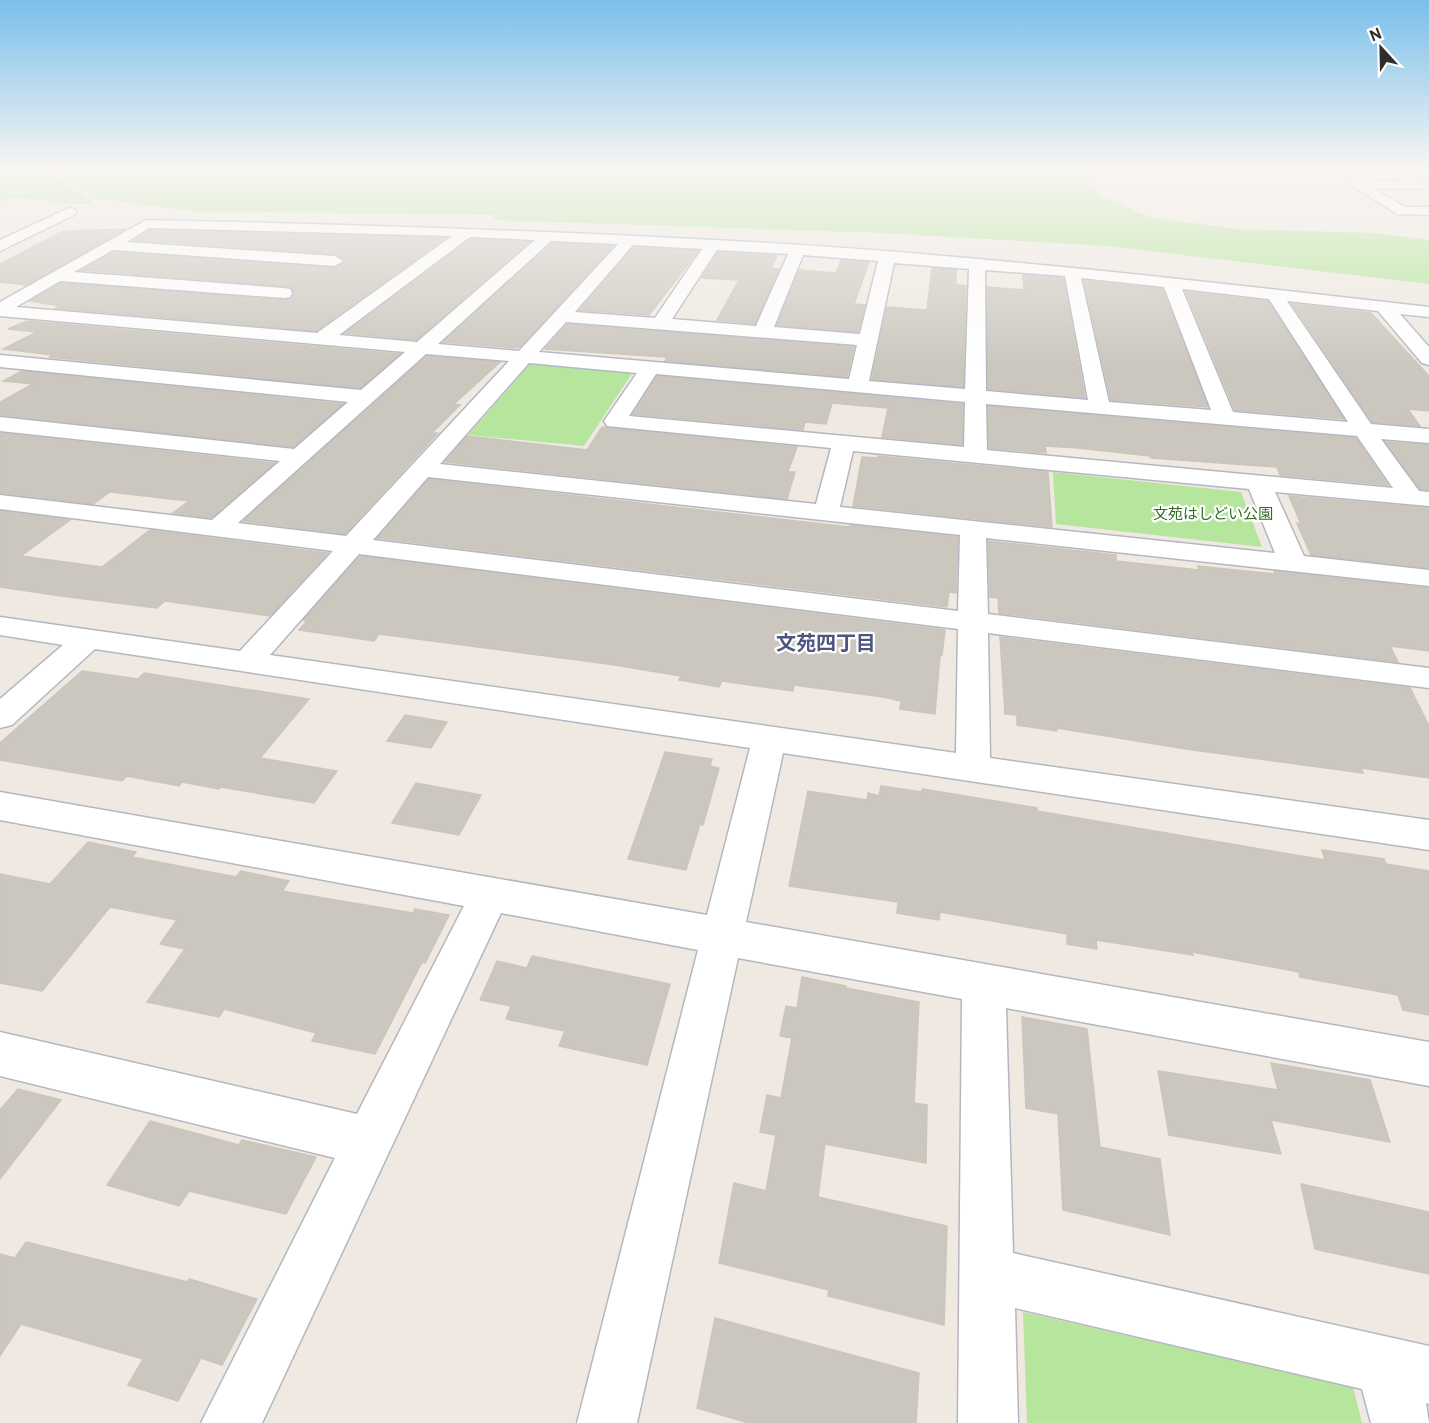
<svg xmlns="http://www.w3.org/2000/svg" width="1429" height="1423" font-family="Overpass,'Noto Sans JP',sans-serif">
<rect width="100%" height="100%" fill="#efe9e1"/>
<g fill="#b6e59e">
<polygon points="0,168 41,168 93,202 88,204 46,203 51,200 11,198 0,203"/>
<polygon points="50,168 1082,168 1100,195 1148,217 1236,229 1377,233 1429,240 1429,284 1107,246 883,233 492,220 496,215 189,211 100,199"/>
<polygon points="531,363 633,372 584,446 468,435"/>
<polygon points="1053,472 1241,492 1262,547 1056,524"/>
<polygon points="1023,1312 1353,1387 1362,1423 1027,1423"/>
</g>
<g fill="#cbc7bf" stroke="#cbc5ba" stroke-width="1.5">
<polygon points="126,229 26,285 0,282 0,264 63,231"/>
<polygon points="150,230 445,238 316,331 55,308 61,306 30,301 61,283 284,300 290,299 294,294 292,288 284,286 82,270 114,252 335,268 345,262 335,254 134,240"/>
<polygon points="471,239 529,242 416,340 345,333"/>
<polygon points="552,243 613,246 520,347 515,348 443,342"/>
<polygon points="634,247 698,251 649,315 580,310"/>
<polygon points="718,252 777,256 771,268 779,269 755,324 717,320 739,280 702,278"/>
<polygon points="841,260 869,262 854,304 865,305 858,332 777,325 799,270 836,273"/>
<polygon points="932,268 956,270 956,285 966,286 963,387 872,379 887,307 927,310"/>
<polygon points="1023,275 1063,278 1085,398 988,389 987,287 1024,290"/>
<polygon points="1084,281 1162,289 1208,407 1111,400"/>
<polygon points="1186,292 1268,301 1344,419 1235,410"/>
<polygon points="1292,304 1371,313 1429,376 1429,411 1408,409 1420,426 1372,422"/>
<polygon points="27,321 400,354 360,388 49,357 54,355 3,349 37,332 8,329"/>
<polygon points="567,324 854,347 847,377 665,361 667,357 545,349"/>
<polygon points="427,356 500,362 454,404 460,405 432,433 438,433 345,534 243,521"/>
<polygon points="22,371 343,404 293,447 0,415 0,402 33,384 3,381"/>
<polygon points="657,376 963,404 962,445 882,437 888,408 832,403 826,424 805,422 803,430 633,414"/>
<polygon points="988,406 1356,438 1388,485 1280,475 1277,467 1151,458 1150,456 1078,448 1045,446 1046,453 989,448"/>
<polygon points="602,427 797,447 788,472 795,472 787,499 445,462 467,436 587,450"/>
<polygon points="0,433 275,463 211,518 173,513 189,501 110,492 93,504 0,493"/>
<polygon points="1386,442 1429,445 1429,490 1420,489"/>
<polygon points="878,456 1048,472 1052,527 853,506 862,457 878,458"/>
<polygon points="429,479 849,527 850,525 958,537 956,593 949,592 947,607 377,538"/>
<polygon points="1289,496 1429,508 1429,568 1311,555 1297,523 1301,524"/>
<polygon points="0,511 70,520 21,556 102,567 150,530 328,553 270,616 165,601 157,608 61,596 0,587"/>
<polygon points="988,541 1116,555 1116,561 1199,570 1198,566 1275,574 1274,571 1429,588 1429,651 1390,646 1398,662 999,613 998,598 990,597"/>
<polygon points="360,556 945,630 942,655 940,655 935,714 900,709 901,701 883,697 794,685 793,691 722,681 719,687 679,680 681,676 608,664 379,634 374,641 299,630 307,621 303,620"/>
<polygon points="1000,637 1410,688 1429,726 1429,778 1361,768 1363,773 1186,749 1057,728 1057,731 1017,725 1017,715 1005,714"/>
<polygon points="82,671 138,679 144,673 309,699 260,758 337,771 314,803 221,787 219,789 182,782 179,786 127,776 122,781 0,760 0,743"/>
<polygon points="405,715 447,722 431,748 387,741"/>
<polygon points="665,752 712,759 710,766 719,768 703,825 700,824 686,870 628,859"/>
<polygon points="416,783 481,795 459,835 392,823"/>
<polygon points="881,786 922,792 922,789 1037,808 1037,811 1325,860 1322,850 1384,859 1386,864 1429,871 1429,1015 1403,1010 1398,995 1300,977 1299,972 1192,952 1193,955 1096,940 1097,949 1067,944 1067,934 940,912 939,920 897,913 898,902 789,886 808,791 867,800 868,793 879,796"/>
<polygon points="88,842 136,852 132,857 236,877 241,871 289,881 282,891 413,913 415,909 449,915 425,963 422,962 375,1054 312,1041 316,1033 224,1009 219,1017 147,1002 185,949 160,944 177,920 110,907 42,991 0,983 0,874 50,884"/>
<polygon points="532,956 670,984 647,1065 559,1046 565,1031 506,1019 511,1006 480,1000 497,961 527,968"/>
<polygon points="802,977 846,986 846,988 919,1002 914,1103 927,1105 926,1163 825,1144 818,1197 947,1226 944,1325 828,1296 829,1290 719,1263 734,1183 766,1191 776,1135 760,1132 767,1095 781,1098 792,1038 780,1036 786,1006 797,1008"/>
<polygon points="1022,1017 1087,1029 1100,1147 1160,1159 1170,1235 1063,1210 1058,1114 1026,1108"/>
<polygon points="1271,1063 1370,1080 1390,1142 1271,1120 1281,1154 1169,1135 1158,1071 1278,1090"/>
<polygon points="18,1089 61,1100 0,1179 0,1110"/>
<polygon points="150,1121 239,1145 242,1140 316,1157 286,1214 189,1191 179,1206 107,1185"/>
<polygon points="1301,1184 1429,1212 1429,1274 1315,1249"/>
<polygon points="26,1242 188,1282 189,1279 257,1299 222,1365 201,1358 178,1401 128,1385 143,1359 21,1324 0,1356 0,1254 15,1258"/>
<polygon points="715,1318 919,1373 916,1423 749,1423 697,1408"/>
</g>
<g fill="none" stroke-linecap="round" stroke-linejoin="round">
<defs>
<g id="minor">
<polygon points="1381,168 1396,168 1426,185 1420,189 1372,188 1405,207 1429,207 1429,215 1397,214 1350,184 1356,180 1402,181"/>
<polygon points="69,208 74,209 76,212 74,215 0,251 0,240"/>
<path d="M146 220C336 224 525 230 714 240 953 252 1191 280 1429 307V317L1400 314 1429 347V365L1422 363 1378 311 1287 301 1371 424 1429 429V443L1381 439 1419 491 1429 492V506L1275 492 1304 556 1429 570V586L986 538 988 614 1429 668V688L988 633 990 758 1429 820V850L783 753 746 922 1429 1042V1086L1006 1008 1013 1253 1429 1346V1404L1426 1403 1429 1423H1371L1362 1389 1015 1308 1018 1423H958L962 999 738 958 637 1423H577L698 950 501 913 262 1423H201L335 1158 0 1076V1032L357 1114 464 906 0 820V792L707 915 750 748 95 649 12 725 0 728V699L63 645 0 635V617L240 651 333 551 0 509V495L212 520 280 461 0 431V417L294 449 348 402 0 367V355L361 390 405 352 0 316V302ZM149 228 452 236 317 333 16 307 60 281 284 298 290 297 292 293 290 289 284 288 74 272 113 250 335 266 343 261 335 256 127 242ZM470 237 535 240 417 342 339 335ZM551 241 618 244 519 351 438 344ZM633 245 702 249 655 318 575 312ZM717 250 788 254 756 326 672 319ZM803 255 878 261 860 334 774 327ZM894 263 969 269 965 389 869 381ZM985 270 1065 276 1088 400 986 391ZM1081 278 1164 287 1211 410 1109 402ZM1182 289 1269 299 1348 422 1233 412ZM566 322 857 345 849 379 539 352ZM426 354 509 361 346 536 238 523ZM529 363 637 373 604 421 607 426 831 448 816 504 440 464ZM656 374 965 402 964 447 629 416ZM986 404 1357 436 1393 488 987 450ZM853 451 1249 489 1275 553 840 507ZM428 477 960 535 958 611 373 540ZM359 554 958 629 956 753 270 655Z"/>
</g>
</defs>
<use href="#minor" stroke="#b4b7c1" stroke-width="3"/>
<use href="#minor" fill="#fff" fill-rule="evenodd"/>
</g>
<linearGradient id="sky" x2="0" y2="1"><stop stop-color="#7abfeb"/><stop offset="0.46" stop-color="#f8f5f2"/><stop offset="1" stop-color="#f8f5f2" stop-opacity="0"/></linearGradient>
<rect width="1429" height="367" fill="url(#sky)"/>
<g text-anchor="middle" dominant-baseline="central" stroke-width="4.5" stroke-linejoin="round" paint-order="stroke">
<g font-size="15" fill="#2c6e1b" stroke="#fff">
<text x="1213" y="515">文苑はしどい公園</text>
</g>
<g font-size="20" font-weight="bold" fill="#4d5680" stroke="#fff">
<text x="826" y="645">文苑四丁目</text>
</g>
</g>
<g transform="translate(1381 48) rotate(338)" stroke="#ffffff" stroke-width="4.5" paint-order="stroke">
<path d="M0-4.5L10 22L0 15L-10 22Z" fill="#2e2e2e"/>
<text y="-9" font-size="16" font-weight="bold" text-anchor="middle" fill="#2e2e2e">N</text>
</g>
</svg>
